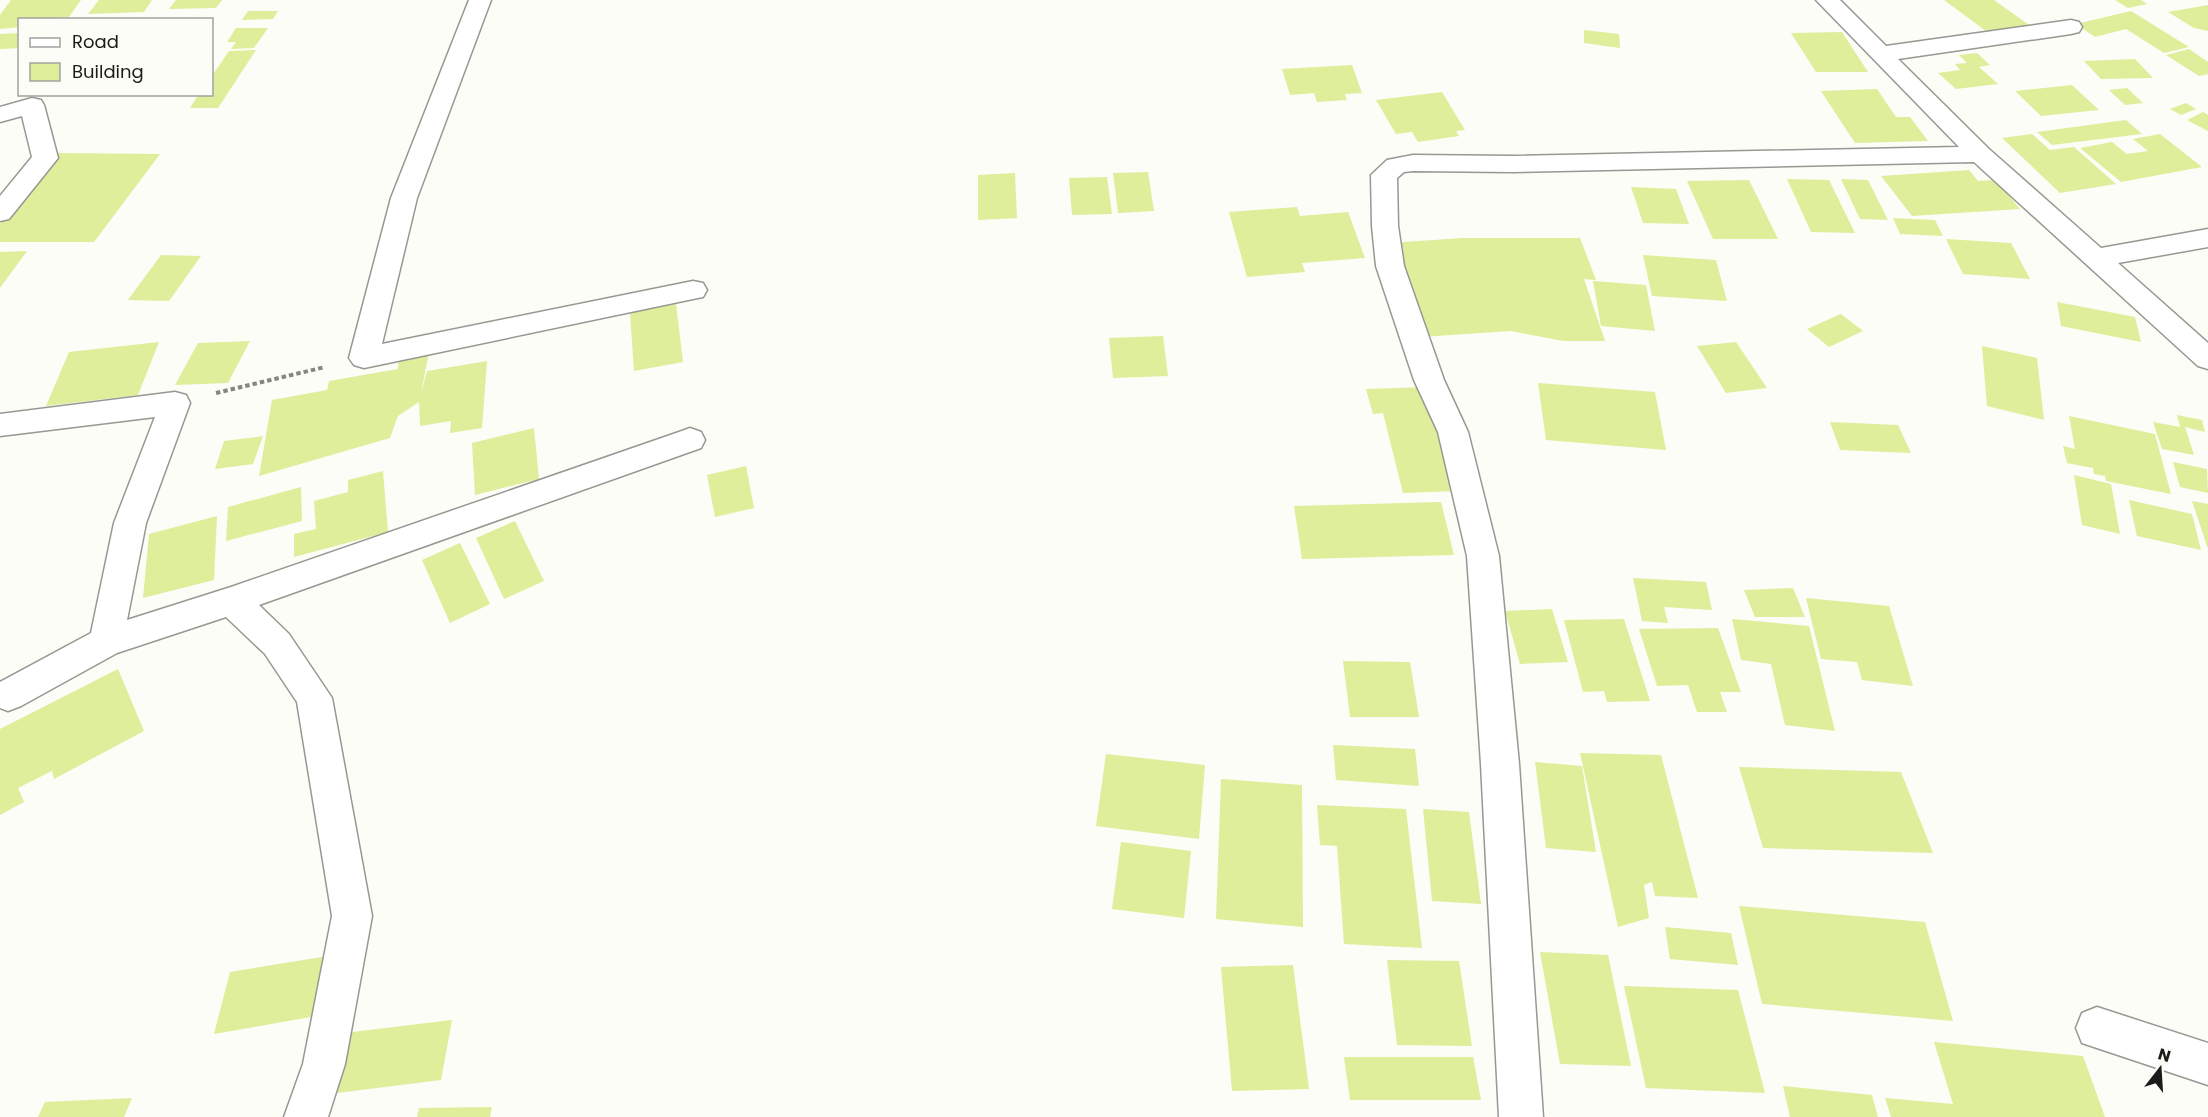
<svg xmlns="http://www.w3.org/2000/svg" width="2208" height="1117" font-family="Poppins,sans-serif">
<rect width="100%" height="100%" fill="#fbfdf6"/>
<g fill="#deee9b">
<polygon points="11,0 81,0 69,17 20,20 20,27 0,29 0,15"/>
<polygon points="99,0 152,0 144,12 88,14"/>
<polygon points="176,0 222,0 216,8 169,9"/>
<polygon points="1944,0 1994,0 2029,25 1990,34"/>
<polygon points="2115,0 2141,0 2147,4 2128,8"/>
<polygon points="2208,5 2208,31 2194,28 2168,12"/>
<polygon points="248,11 278,11 273,19 242,20"/>
<polygon points="2131,11 2189,47 2164,53 2126,29 2095,37 2076,24"/>
<polygon points="236,28 268,28 254,48 231,49 236,42 227,42"/>
<polygon points="1584,30 1619,34 1620,48 1584,43"/>
<polygon points="1842,32 1868,72 1816,72 1791,33"/>
<polygon points="20,33 20,48 0,49 0,34"/>
<polygon points="2189,49 2208,62 2208,74 2199,76 2166,55"/>
<polygon points="256,50 218,108 190,108 199,94 212,94 212,76 229,51"/>
<polygon points="1977,53 1990,65 1979,67 1998,84 1956,89 1938,73 1960,70 1955,64 1967,63 1959,55"/>
<polygon points="2135,59 2153,78 2101,79 2084,61"/>
<polygon points="1352,65 1362,93 1345,94 1347,100 1317,102 1314,93 1290,95 1282,69"/>
<polygon points="2072,85 2099,110 2041,116 2015,91"/>
<polygon points="2127,88 2143,103 2125,105 2109,90"/>
<polygon points="1877,89 1896,117 1910,117 1928,141 1855,143 1821,91"/>
<polygon points="1442,92 1465,130 1456,131 1459,136 1418,142 1412,132 1396,134 1376,100"/>
<polygon points="2186,103 2196,109 2181,115 2170,109"/>
<polygon points="2203,112 2208,115 2208,131 2187,120"/>
<polygon points="2126,120 2142,134 2052,145 2037,132"/>
<polygon points="2032,134 2050,150 2074,147 2116,184 2060,193 2002,138"/>
<polygon points="2160,134 2202,167 2121,182 2080,148 2112,142 2127,154 2148,151 2133,139"/>
<polygon points="58,153 160,154 94,242 0,242 0,224"/>
<polygon points="1969,170 1978,181 1996,180 2020,209 1912,216 1881,176"/>
<polygon points="1148,172 1154,211 1118,213 1113,173"/>
<polygon points="1015,173 1017,218 978,220 978,175"/>
<polygon points="1107,177 1112,214 1072,215 1069,178"/>
<polygon points="1787,179 1829,180 1855,233 1811,232"/>
<polygon points="1841,179 1868,180 1888,220 1860,219"/>
<polygon points="1749,180 1778,239 1713,239 1687,181"/>
<polygon points="1631,187 1676,189 1689,224 1643,223"/>
<polygon points="1297,207 1300,216 1348,212 1365,258 1302,263 1305,272 1247,277 1229,212"/>
<polygon points="1893,218 1935,220 1943,236 1900,234"/>
<polygon points="1463,238 1580,238 1596,280 1584,279 1605,341 1563,341 1511,331 1421,337 1388,243"/>
<polygon points="1946,239 2011,243 2030,279 1963,274"/>
<polygon points="27,251 0,288 0,252"/>
<polygon points="161,255 201,256 169,301 128,300"/>
<polygon points="1643,255 1716,260 1727,301 1652,296"/>
<polygon points="1593,281 1646,285 1655,331 1601,326"/>
<polygon points="2057,302 2135,317 2141,342 2061,326"/>
<polygon points="676,304 683,362 634,371 630,313"/>
<polygon points="1841,314 1863,331 1829,347 1807,329"/>
<polygon points="1163,336 1168,376 1113,378 1109,338"/>
<polygon points="250,341 228,383 175,385 198,343"/>
<polygon points="159,342 138,395 46,406 69,352"/>
<polygon points="1736,342 1767,388 1726,393 1697,346"/>
<polygon points="1982,346 2037,358 2044,420 1987,406"/>
<polygon points="430,347 421,393 427,371 487,361 482,428 450,433 451,421 420,426 419,402 398,416 390,438 259,476 272,400 327,390 329,381 398,369 399,352"/>
<polygon points="1538,383 1655,392 1666,450 1546,440"/>
<polygon points="1427,387 1457,491 1403,493 1383,413 1373,414 1366,389"/>
<polygon points="2177,415 2202,420 2205,432 2185,427 2194,455 2162,449 2153,422 2180,427"/>
<polygon points="2069,416 2155,434 2171,494 2106,481 2105,476 2094,474 2093,468 2067,463 2063,446 2075,449"/>
<polygon points="1830,422 1898,425 1911,453 1840,450"/>
<polygon points="534,428 539,479 475,495 472,443"/>
<polygon points="263,436 253,464 215,469 224,441"/>
<polygon points="2173,462 2207,469 2208,493 2180,487"/>
<polygon points="746,466 754,508 715,517 707,475"/>
<polygon points="383,471 388,532 294,557 294,534 316,529 314,501 348,492 348,480"/>
<polygon points="2074,475 2111,484 2120,534 2082,525"/>
<polygon points="301,487 302,521 226,541 228,507"/>
<polygon points="2129,500 2192,514 2201,550 2137,536"/>
<polygon points="2192,501 2208,504 2208,549"/>
<polygon points="1441,502 1454,555 1302,559 1294,506"/>
<polygon points="217,516 214,580 143,598 149,534"/>
<polygon points="515,521 544,581 504,599 476,538"/>
<polygon points="460,543 490,604 450,623 422,560"/>
<polygon points="1633,578 1706,582 1712,610 1664,607 1668,623 1642,621"/>
<polygon points="1793,588 1805,617 1755,617 1744,590"/>
<polygon points="1806,598 1889,606 1913,686 1862,680 1857,662 1821,659"/>
<polygon points="1552,609 1568,662 1520,664 1505,611"/>
<polygon points="1624,619 1650,701 1607,702 1604,691 1583,692 1564,620"/>
<polygon points="1732,619 1809,626 1835,731 1785,725 1771,664 1741,660"/>
<polygon points="1718,628 1741,692 1720,692 1727,712 1697,712 1688,685 1657,686 1639,629"/>
<polygon points="1343,661 1410,662 1419,717 1350,717"/>
<polygon points="118,669 144,731 54,779 52,771 18,788 24,802 0,815 0,729"/>
<polygon points="1333,745 1415,749 1419,786 1336,780"/>
<polygon points="1580,753 1661,755 1698,898 1655,896 1652,882 1644,885 1649,918 1618,927"/>
<polygon points="1106,754 1205,765 1199,839 1096,826"/>
<polygon points="1535,762 1582,766 1596,852 1546,848"/>
<polygon points="1739,767 1901,772 1933,853 1763,848"/>
<polygon points="1221,779 1302,785 1303,927 1216,919"/>
<polygon points="1317,805 1406,809 1422,948 1344,944 1337,846 1320,845"/>
<polygon points="1423,809 1469,812 1481,904 1432,901"/>
<polygon points="1121,842 1191,851 1184,918 1112,909"/>
<polygon points="1739,906 1925,922 1953,1021 1762,1004"/>
<polygon points="1665,927 1731,933 1738,965 1670,959"/>
<polygon points="1540,952 1608,955 1631,1066 1560,1064"/>
<polygon points="340,954 328,1014 214,1034 230,972"/>
<polygon points="1387,960 1459,961 1472,1046 1397,1045"/>
<polygon points="1293,965 1309,1089 1232,1091 1221,967"/>
<polygon points="1624,986 1738,990 1765,1093 1646,1088"/>
<polygon points="452,1020 441,1080 329,1094 344,1033"/>
<polygon points="1934,1042 2083,1056 2105,1117 1891,1117 1885,1098 1953,1104"/>
<polygon points="1344,1057 1473,1057 1481,1100 1350,1100"/>
<polygon points="1783,1086 1872,1095 1878,1117 1790,1117"/>
<polygon points="132,1098 124,1117 38,1117 45,1102"/>
<polygon points="492,1107 490,1117 417,1117 419,1108"/>
</g>
<g fill="none" stroke-linecap="round" stroke-linejoin="round">
<defs>
<g id="minor">
<polygon points="469,0 491,0 417,198 382,344 693,281 703,283 707,290 703,297 693,299 364,368 354,365 349,358 391,198"/>
<polygon points="1816,0 1840,0 1886,46 2071,20 2079,22 2082,27 2079,32 2071,34 1898,59 1989,149 2101,248 2208,229 2208,247 2118,263 2208,343 2208,369 2198,366 1974,162 1513,172 1413,171 1404,172 1397,178 1398,226 1404,266 1444,380 1468,432 1499,556 1519,764 1543,1117 1499,1117 1481,764 1467,556 1438,432 1414,380 1376,266 1372,226 1371,175 1387,160 1413,155 1513,156 1959,147"/>
<polygon points="32,98 41,100 44,105 58,158 9,219 0,221 0,196 32,157 22,116 0,122 0,107"/>
<polygon points="175,392 186,395 190,403 146,523 127,620 231,587 679,432 690,428 701,432 705,440 701,448 259,605 289,634 332,698 372,916 345,1064 328,1117 284,1117 303,1064 332,916 297,702 265,654 226,617 117,653 21,706 8,711 0,708 0,682 91,633 114,523 155,417 0,436 0,414"/>
<polygon points="2097,1007 2208,1043 2208,1085 2082,1043 2076,1028 2082,1013"/>
</g>
</defs>
<use href="#minor" stroke="#969892" stroke-width="3"/>
<polyline stroke="#868783" stroke-width="4" stroke-dasharray="4.5 3" stroke-linecap="butt" points="216,393 325,367"/>
<use href="#minor" fill="#fff" fill-rule="evenodd"/>
</g>
<rect x="18" y="18" width="195" height="78" fill="#fbfdf6" stroke="#a1a39e" stroke-width="1.5"/>
<rect x="30" y="38" width="30" height="9" fill="#ffffff" stroke="#a1a39e" stroke-width="1.5"/>
<text x="72" y="48" font-size="18" fill="#1b1b19">Road</text>
<rect x="30" y="63" width="30" height="18" fill="#deee9b" stroke="#a1a39e" stroke-width="1.5"/>
<text x="72" y="78" font-size="18" fill="#1b1b19">Building</text>
<g transform="translate(2160 1069) rotate(17)" stroke="#fbfdf6" stroke-width="4.5" paint-order="stroke">
<path d="M0-4.5L10 22L0 15L-10 22Z" fill="#1b1b19"/>
<text y="-9" font-size="16" font-weight="bold" text-anchor="middle" fill="#1b1b19">N</text>
</g>
</svg>
